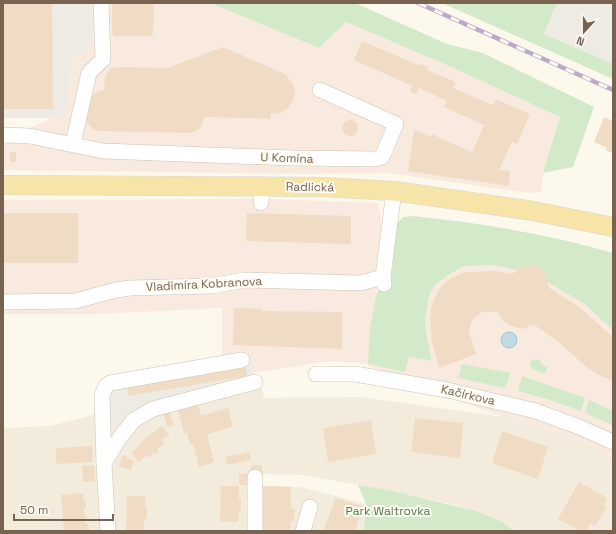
<svg xmlns="http://www.w3.org/2000/svg" width="616" height="534" font-family="'Space Grotesk',sans-serif">
<rect width="100%" height="100%" fill="#fcf8ec"/>
<g fill="#f3ebdb">
<polygon points="261,385 264,398 361,397 503,417 593,446 613,460 613,531 515,531 499,520 459,506 397,492 302,475 262,474 262,465 251,465 251,531 3,531 3,428 50,426 97,414 140,421 160,412"/>
<polygon points="263,486 301,487 366,504 364,531 261,531"/>
</g>
<g fill="#f8eade">
<polygon points="92,3 210,3 319,48 346,22 451,67 560,117 543,173 541,192 530,193 388,173 307,174 3,170 3,141 51,118 65,118 72,58 94,43"/>
<polygon points="266,199 378,203 382,224 376,298 430,267 521,262 613,322 613,460 593,446 503,417 368,366 368,364 331,361 253,373 249,355 222,358 222,308 95,314 3,314 3,200"/>
</g>
<g fill="#eeeae4">
<polygon points="3,3 92,3 94,43 72,58 65,118 3,118"/>
<polygon points="557,3 613,3 613,64 544,34"/>
<polygon points="249,355 256,387 160,412 140,421 126,436 97,414 102,379 208,359"/>
</g>
<g fill="#d3eaca">
<polygon points="210,3 355,3 447,44 483,53 594,107 573,167 543,173 560,117 451,67 346,22 319,48"/>
<polygon points="442,3 557,3 544,34 613,64 613,79"/>
<path d="M413 216C480 223 548 234 613 253V330L585 304 539 277 523 271 494 265 464 266 446 276 436 284 431 291 428 299 425 322 427 339 432 361 409 357 405 372 368 364 370 329 376 296 378 290 389 279 392 271 397 224 403 217Z"/>
<polygon points="536,359 540,360 542,365 547,367 546,373 542,373 539,370 536,371 531,368 530,363 533,360"/>
<polygon points="462,364 510,373 505,388 458,378"/>
<polygon points="522,376 585,398 581,411 550,400 518,391"/>
<polygon points="589,400 613,411 613,425 585,413"/>
<polygon points="358,485 393,491 476,511 499,520 515,531 364,531 366,504"/>
</g>
<circle fill="#c1dbe5" stroke="#a8c8d6" cx="509" cy="340" r="8"/>
<g fill="#f0dcc5">
<polygon points="3,3 52,3 53,109 3,109"/>
<polygon points="112,3 154,3 153,34 150,36 114,36 112,32"/>
<polygon points="362,41 420,66 421,64 428,67 427,70 456,82 453,88 493,105 496,99 530,114 517,144 512,142 499,170 510,171 508,186 408,171 414,130 431,137 432,134 471,152 473,151 484,125 444,107 447,101 419,88 416,94 410,91 412,86 354,60"/>
<polygon points="223,47 285,74 290,80 294,86 295,93 293,101 288,108 281,113 271,114 270,119 205,117 200,128 194,132 189,133 97,131 92,128 88,124 86,118 90,98 99,91 105,90 104,79 107,73 112,68 120,67 168,68"/>
<polygon points="604,117 613,121 613,150 612,150 611,153 606,150 607,148 594,142"/>
<circle cx="350" cy="128" r="8"/>
<rect x="10" y="152" width="6" height="10"/>
<rect x="3" y="213" width="75" height="50"/>
<polygon points="247,213 351,216 351,244 246,241"/>
<polygon points="530,265 536,266 541,269 545,274 549,288 578,306 613,337 613,381 601,376 589,369 557,341 536,326 533,325 523,329 511,326 503,321 498,312 482,312 472,320 469,331 476,354 439,368 432,342 430,320 432,303 440,288 451,278 460,274 469,272 496,271 512,274 521,267"/>
<polygon points="234,308 262,309 262,311 342,312 342,349 233,345"/>
<polygon points="245,363 247,376 128,396 127,384"/>
<polygon points="198,405 201,416 228,408 233,427 207,434 214,462 199,467 193,444 190,444 187,433 184,433 178,410"/>
<polygon points="169,412 174,425 168,427 163,414"/>
<polygon points="415,418 463,423 460,458 411,452"/>
<polygon points="371,420 376,454 328,462 323,428"/>
<polygon points="161,426 169,434 162,440 164,443 158,448 158,453 153,453 147,458 145,456 139,462 131,453 140,445 139,444"/>
<polygon points="502,431 548,447 538,479 492,463"/>
<polygon points="92,446 93,462 56,464 56,448"/>
<polygon points="250,452 251,460 227,465 225,457"/>
<polygon points="123,455 134,461 131,470 119,466"/>
<polygon points="94,465 95,481 83,482 82,466"/>
<polygon points="251,465 262,465 262,474 251,474 251,485 241,485 239,483 239,474 251,474"/>
<polygon points="579,482 607,498 603,506 606,508 595,526 591,523 586,531 580,531 558,519"/>
<polygon points="221,486 239,486 239,499 241,499 241,510 239,510 238,522 220,521"/>
<polygon points="263,486 291,487 291,509 295,509 294,521 291,521 290,531 262,531"/>
<polygon points="83,493 84,501 86,501 86,507 84,508 86,524 88,524 89,530 64,531 61,495"/>
<polygon points="127,496 145,496 145,508 147,508 147,519 144,519 144,531 126,531"/>
<polygon points="335,498 363,506 355,531 324,531"/>
</g>
<g fill="none" stroke-linecap="round" stroke-linejoin="round">
<defs>
<g id="minor">
<polyline points="3,135 30,136 103,151 293,158 376,159 382,157 396,124 320,90"/>
<polyline points="73,144 89,73 103,59 101,3"/>
<polyline points="261,203 262,187"/>
<polyline points="384,284 383,277 394,191"/>
<polyline points="3,302 75,301 116,290 130,288 211,286 244,280 360,283 383,277"/>
<polyline points="316,374 355,374 447,390 536,411 579,427 613,442"/>
<polyline points="104,463 102,395 106,386 110,383 242,360"/>
<polyline points="108,531 104,463 121,436 134,420 153,409 255,382"/>
<polyline points="255,531 255,477"/>
<polyline points="303,531 310,507"/>
</g>
<polyline id="major" points="3,185 322,187 394,191 533,211 613,227"/>
</defs>
<use href="#minor" stroke="#cec2b1" stroke-width="16"/>
<use href="#major" stroke="#dcd6d1" stroke-width="20"/>
<use href="#minor" stroke="#fff" stroke-width="15"/>
<use href="#major" stroke="#f6e4a9" stroke-width="19"/>
<defs>
<polyline id="rail" points="418,3 613,90"/>
</defs>
<use href="#rail" stroke="#bda9c7" stroke-width="4.5"/>
<use href="#rail" stroke="#fefbf3" stroke-width="3" stroke-dasharray="9" stroke-linecap="butt"/>
</g>
<g text-anchor="middle" dominant-baseline="central" stroke-width="4" stroke-linejoin="round" paint-order="stroke">
<g font-size="12" fill="#77634f" stroke="#fefbf3">
<text transform="translate(287 158) rotate(2)">U Komína</text>
<text transform="translate(310 187) rotate(1)">Radlická</text>
<text transform="translate(204 284) rotate(-3)">Vladimíra Kobranova</text>
<text transform="translate(468 395) rotate(13)">Kačírkova</text>
</g>
<g font-size="12" fill="#4f7b48" stroke="#fefbf3">
<text x="388" y="511">Park Waltrovka</text>
</g>
</g>
<rect width="616" height="534" fill="none" stroke="#77634f" stroke-width="8"/>
<g transform="translate(584 32) rotate(201)" stroke="#fefbf3" stroke-width="3" paint-order="stroke">
<path d="M0-3L7 15L0 10L-7 15Z" fill="#77634f"/>
<text y="-6" font-size="11" font-weight="bold" text-anchor="middle" fill="#77634f">N</text>
</g>
<path d="M14 514v6h99v-6" fill="none" stroke="#77634f" stroke-width="2"/>
<text x="20" y="514" font-size="12" fill="#77634f" stroke="#fefbf3" stroke-width="3" paint-order="stroke">50 m</text>
</svg>
